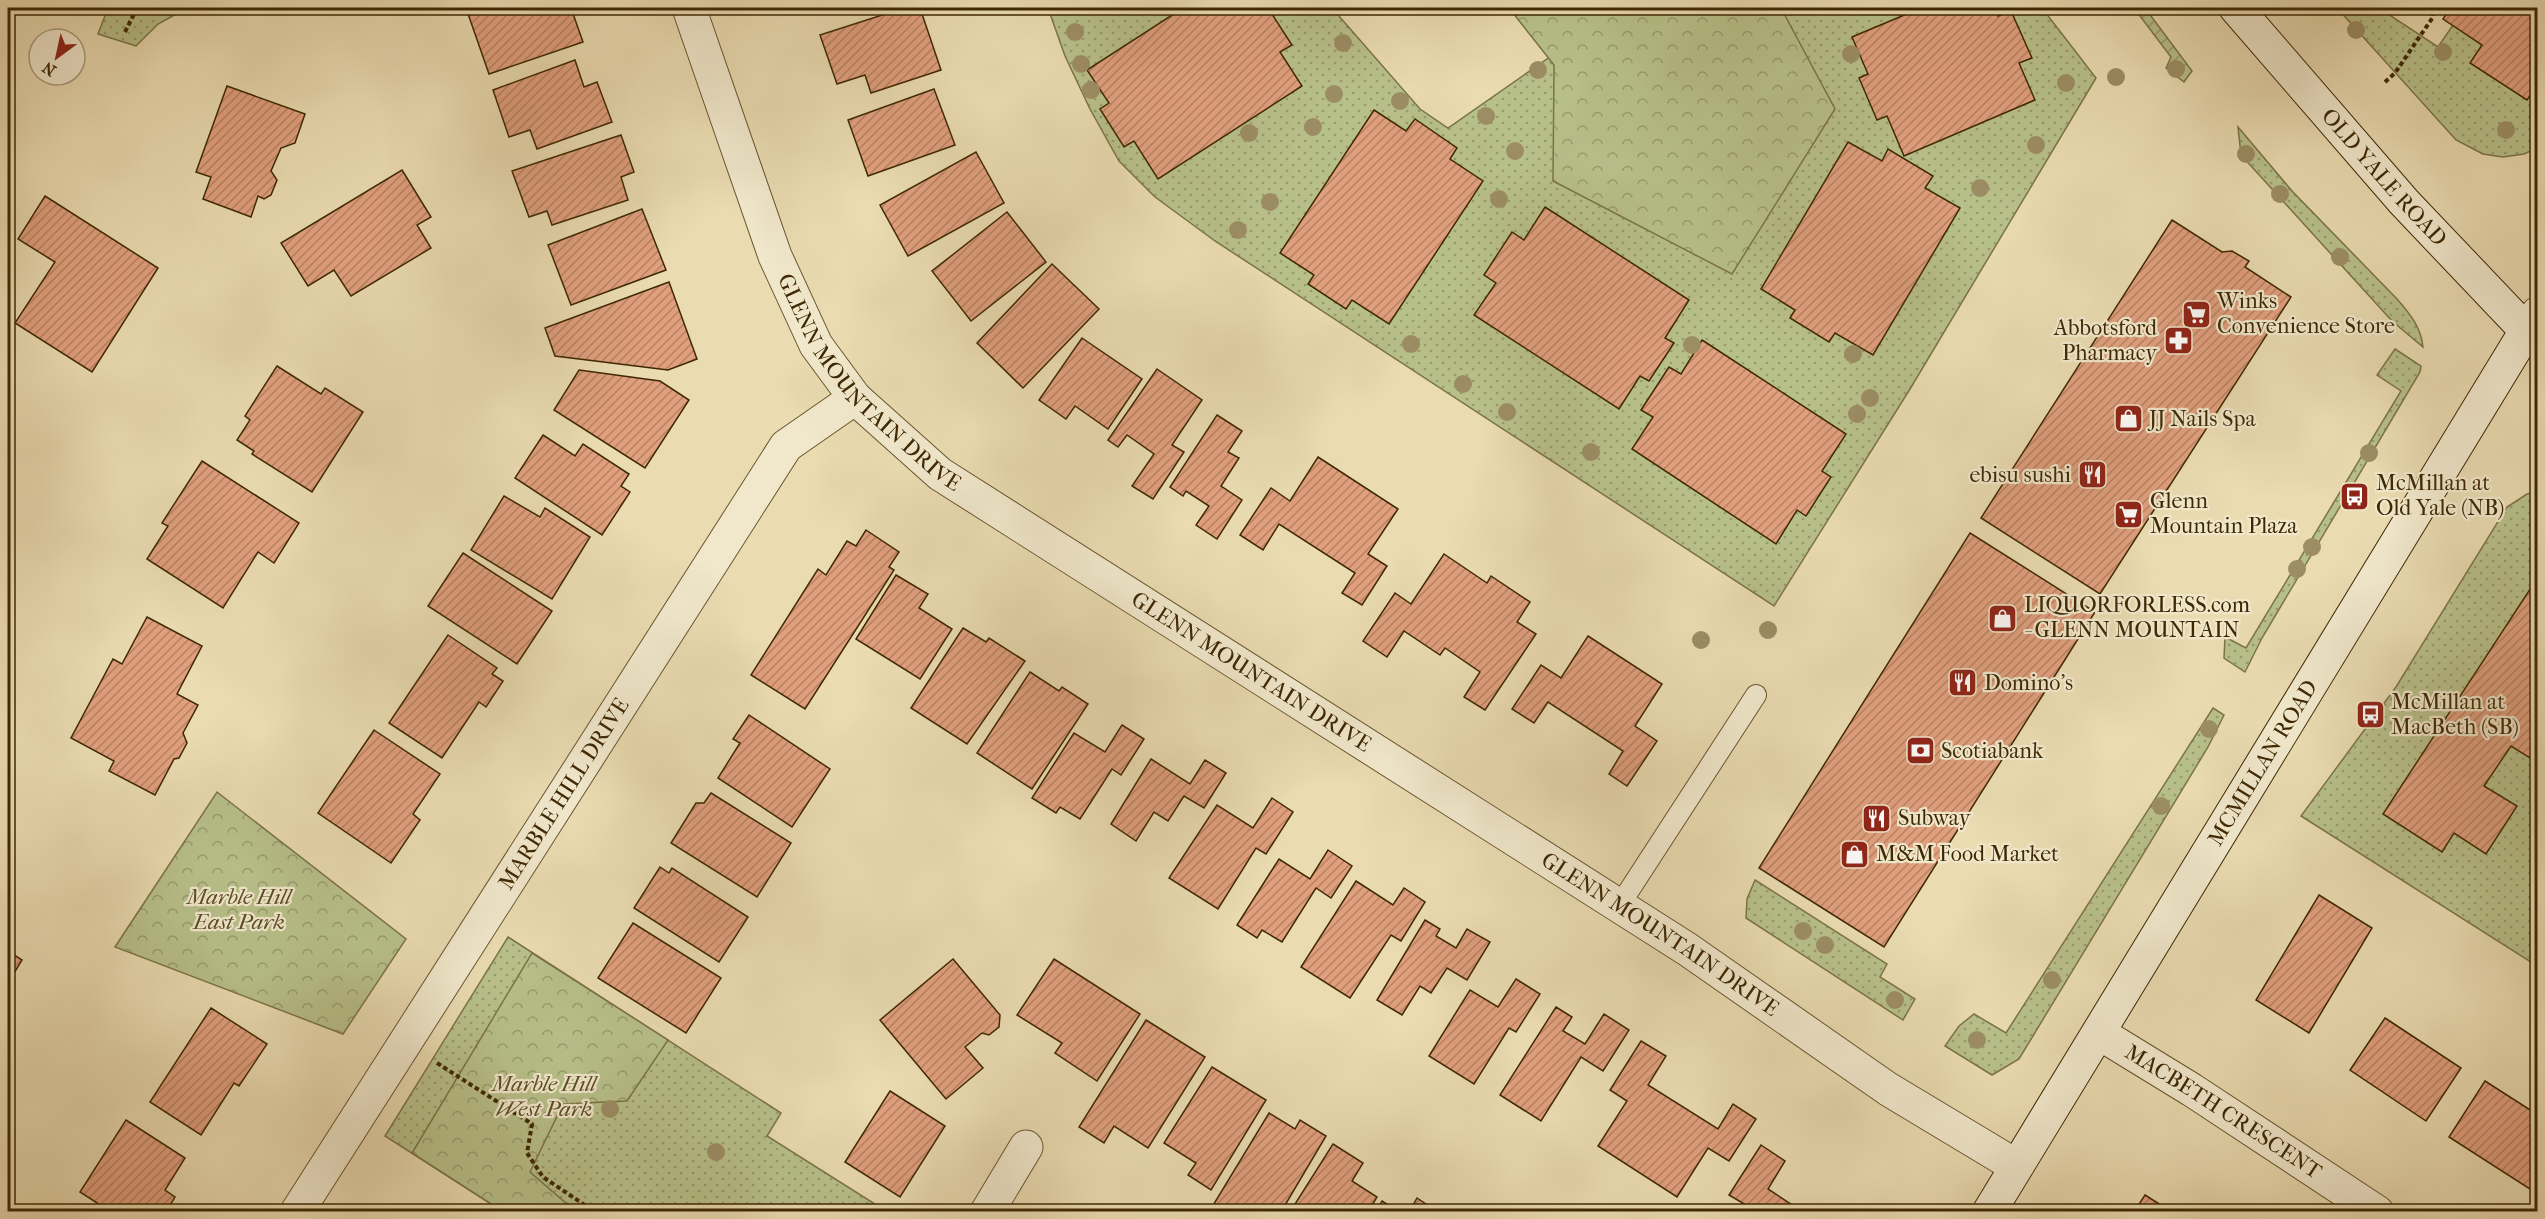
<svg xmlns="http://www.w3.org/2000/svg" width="2545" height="1219" font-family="'IM FELL French Canon',serif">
<defs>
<pattern id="grass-dots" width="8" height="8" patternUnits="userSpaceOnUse" patternTransform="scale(1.5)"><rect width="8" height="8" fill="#b8c08a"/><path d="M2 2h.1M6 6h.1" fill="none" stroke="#979c6f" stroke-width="1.8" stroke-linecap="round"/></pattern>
<pattern id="forest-crowns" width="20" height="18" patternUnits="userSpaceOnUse" patternTransform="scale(1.5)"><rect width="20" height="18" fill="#b8c08a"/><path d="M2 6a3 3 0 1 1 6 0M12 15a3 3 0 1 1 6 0" fill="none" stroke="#979c6f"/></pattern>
<pattern id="garden-furrows" width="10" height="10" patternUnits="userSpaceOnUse" patternTransform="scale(1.5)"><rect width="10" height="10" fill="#b8c08a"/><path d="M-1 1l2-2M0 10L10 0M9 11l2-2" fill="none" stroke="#979c6f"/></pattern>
<pattern id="building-hatch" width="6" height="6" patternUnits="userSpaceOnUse" patternTransform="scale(1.5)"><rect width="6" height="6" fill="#e09f7d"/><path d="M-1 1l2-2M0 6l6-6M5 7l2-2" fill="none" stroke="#b78264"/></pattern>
</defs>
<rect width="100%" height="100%" fill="#eadbb1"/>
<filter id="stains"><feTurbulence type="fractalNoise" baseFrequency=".00333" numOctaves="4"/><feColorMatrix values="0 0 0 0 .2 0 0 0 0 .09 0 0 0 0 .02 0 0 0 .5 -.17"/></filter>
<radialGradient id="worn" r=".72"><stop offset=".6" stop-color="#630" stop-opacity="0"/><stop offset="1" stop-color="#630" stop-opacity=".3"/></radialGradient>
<g fill="url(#grass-dots)" stroke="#7b7446" stroke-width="1.5">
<polygon points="108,8 187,8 158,24 136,46 98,34"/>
<polygon points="1048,8 1332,8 1420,109 1448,128 1554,54 1516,8 2042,8 2096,78 1910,389 1774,606 1215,241 1155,197 1119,161 1090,109 1065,56"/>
<polygon points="2337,8 2379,8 2438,47 2453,25 2537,84 2537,148 2524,154 2503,157 2483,154 2456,140"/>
<path d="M2238 127 2292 191 2397 299C2410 314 2421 327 2423 347L2392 321 2241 155Z"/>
<polygon points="2395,349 2421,366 2420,372 2262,638 2245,672 2224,658 2225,637 2246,648 2401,391 2377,375"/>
<polygon points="2537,492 2537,966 2301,816 2396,687 2507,507 2527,494"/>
<polygon points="2213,708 2224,715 2208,747 2019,1059 1992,1075 1945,1046 1959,1026 1974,1014 2006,1033"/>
<polygon points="1755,880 1887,964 1880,977 1915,999 1903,1020 1746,918 1747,899"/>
<polygon points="508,937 781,1113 767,1136 886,1211 502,1211 385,1136"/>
</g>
<g fill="url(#forest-crowns)" stroke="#7b7446" stroke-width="1.5">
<polygon points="1509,8 1781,8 1835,109 1732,274 1553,181 1554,65"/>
<polygon points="217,792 406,939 343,1034 115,947"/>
<polygon points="532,953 668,1040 627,1101 563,1104 530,1172 575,1211 502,1211 412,1153"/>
</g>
<polygon fill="url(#garden-furrows)" stroke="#7b7446" stroke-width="1.5" points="2134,8 2145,8 2192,71 2184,82 2166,68 2171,57"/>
<g fill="url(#building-hatch)" stroke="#3e2803" stroke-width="1.5">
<polygon points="466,8 571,8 583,42 489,74"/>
<polygon points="904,8 920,8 941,70 871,93 865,75 837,84 820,35"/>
<polygon points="1183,8 1251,8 1252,9 1268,8 1292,45 1280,52 1302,86 1158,179 1134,141 1124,147 1100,109 1109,103 1087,70"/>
<polygon points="1921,8 1995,8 1998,16 2011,11 2032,58 2019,63 2035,100 1904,156 1887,116 1877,120 1859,78 1868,74 1852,37"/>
<polygon points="2450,8 2538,8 2538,84 2527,100 2470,63 2482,45 2443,19"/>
<polygon points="575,60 584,87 597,82 612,122 537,149 530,130 509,137 493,90"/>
<polygon points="227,86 305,114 295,143 281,148 271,171 277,180 271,195 264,199 258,196 251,217 203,199 211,177 196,172"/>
<polygon points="934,89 955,145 868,176 848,120"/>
<polygon points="1374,110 1406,131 1415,119 1457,148 1450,159 1483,181 1389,324 1352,300 1346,309 1308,284 1314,275 1280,253"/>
<polygon points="621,135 634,172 621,177 628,200 552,225 547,211 529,217 512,171"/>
<polygon points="1848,142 1882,161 1888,149 1933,176 1925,188 1960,208 1873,355 1835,333 1829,342 1790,318 1795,310 1761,289"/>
<polygon points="976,152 1004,203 908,256 880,205"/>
<polygon points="402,170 431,217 417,225 431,248 351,296 334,270 308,286 281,243"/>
<polygon points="45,196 158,268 92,372 15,323 55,262 18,239"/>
<polygon points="1545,207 1689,300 1665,338 1674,343 1649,381 1640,376 1619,409 1474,315 1496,283 1484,275 1512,232 1524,240"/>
<polygon points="642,209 666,270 571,305 548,245"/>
<polygon points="1007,212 1046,262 971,321 932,271"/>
<polygon points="2172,220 2222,252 2232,251 2249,261 2245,267 2291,297 2100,594 1981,518"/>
<polygon points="1052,264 1099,309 1023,388 977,343"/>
<polygon points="669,282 697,359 668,370 555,356 545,328"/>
<polygon points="1082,338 1142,379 1108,429 1075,406 1066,419 1039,400"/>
<polygon points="1702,340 1846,434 1822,471 1831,477 1806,516 1797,510 1776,544 1632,449 1653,417 1641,410 1669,367 1681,374"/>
<polygon points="277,366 321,394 325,388 363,412 312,492 252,454 254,451 237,440 250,420 245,416"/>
<polygon points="1157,369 1202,400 1172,445 1184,452 1153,499 1132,486 1154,454 1127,435 1118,447 1108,440"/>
<polygon points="579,370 660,381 689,400 645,468 554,410"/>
<polygon points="1217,415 1242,431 1228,452 1239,458 1221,486 1242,500 1217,539 1196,525 1209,506 1186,491 1183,496 1170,487"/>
<polygon points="543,435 575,456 583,444 629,474 621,486 630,492 602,535 515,478"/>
<polygon points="1318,457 1398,509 1368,554 1387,566 1362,605 1342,593 1355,573 1279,524 1263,550 1240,535 1271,488 1290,501"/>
<polygon points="202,461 299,523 274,563 258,552 223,608 147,559 168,526 162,523"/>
<polygon points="504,496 540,517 545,508 590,537 552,599 471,550"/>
<polygon points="866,530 899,552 889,567 894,570 805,709 751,675 818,569 826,575 847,541 856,546"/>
<polygon points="1970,533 2095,612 1884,947 1759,868"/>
<polygon points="463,553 552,611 517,664 428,606"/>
<polygon points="1444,554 1487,583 1491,576 1530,602 1517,622 1536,634 1485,710 1464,697 1480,672 1445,648 1440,655 1404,631 1387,657 1363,641 1395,593 1411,604"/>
<polygon points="896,575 928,594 919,608 952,629 920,679 856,639"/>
<polygon points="2538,577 2538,763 2511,746 2484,786 2517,806 2486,854 2454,833 2442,852 2383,814"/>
<polygon points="147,617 202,646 177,694 198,705 183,733 187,743 179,758 174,759 155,795 109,771 114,761 71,738 113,659 122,664"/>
<polygon points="963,628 986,642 989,638 1025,661 967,744 911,708"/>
<polygon points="448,635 497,668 492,674 503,681 486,707 479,702 442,758 389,723"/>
<polygon points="1588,636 1662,684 1635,726 1657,741 1627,786 1609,774 1623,751 1548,702 1534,723 1512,709 1541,665 1561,678"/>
<polygon points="1030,672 1059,691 1062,687 1088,704 1032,789 977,753"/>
<polygon points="749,715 830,769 792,827 718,778 740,743 733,739"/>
<polygon points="1122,725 1144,739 1121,775 1112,769 1080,819 1060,807 1056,813 1032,798 1074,733 1105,752"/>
<polygon points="374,730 440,774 413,814 420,820 391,863 318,813"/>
<polygon points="1151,759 1190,784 1205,760 1226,773 1204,808 1184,796 1168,821 1154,812 1136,841 1111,824"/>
<polygon points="711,793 791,843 757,897 671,843 696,803 704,803"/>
<polygon points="1272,798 1293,812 1266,854 1256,848 1218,909 1169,878 1217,805 1253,828"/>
<polygon points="1328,850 1352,866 1331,898 1316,888 1282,942 1262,930 1257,938 1237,925 1279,859 1310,879"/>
<polygon points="660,867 669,873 672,868 748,917 719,962 634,908"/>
<polygon points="1356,881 1393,905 1404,888 1425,902 1401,941 1391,935 1350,998 1301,967"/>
<polygon points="2319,895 2372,928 2309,1033 2256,1000"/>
<polygon points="1425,920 1440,929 1436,936 1456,948 1467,929 1490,942 1467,980 1447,968 1431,993 1420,986 1402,1015 1377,1000"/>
<polygon points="633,923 721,978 686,1033 598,978"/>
<polygon points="8,951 22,960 8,983"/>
<polygon points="953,959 1000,1015 999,1027 989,1035 982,1033 965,1047 983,1068 946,1099 880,1020"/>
<polygon points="1054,959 1140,1014 1097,1081 1055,1053 1062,1043 1017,1015"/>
<polygon points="1516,979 1540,994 1516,1032 1509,1028 1474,1084 1429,1056 1470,990 1498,1007"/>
<polygon points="1556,1007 1572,1017 1563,1031 1585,1044 1604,1014 1629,1030 1603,1071 1581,1057 1541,1121 1500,1095"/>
<polygon points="211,1008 267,1044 239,1086 234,1083 201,1135 150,1102"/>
<polygon points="2385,1018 2461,1068 2426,1121 2350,1070"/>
<polygon points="1146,1020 1205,1057 1148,1148 1114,1126 1104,1143 1079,1127"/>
<polygon points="1641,1041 1666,1056 1648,1085 1718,1129 1733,1104 1756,1119 1729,1161 1708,1148 1677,1197 1598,1146 1627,1101 1610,1090"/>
<polygon points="1212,1067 1266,1100 1211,1190 1188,1175 1196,1163 1164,1143"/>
<polygon points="2485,1081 2538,1115 2538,1184 2533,1191 2449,1137"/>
<polygon points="890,1091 945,1126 900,1197 845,1162"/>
<polygon points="1269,1113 1295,1129 1300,1120 1326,1136 1281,1212 1220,1212 1212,1207"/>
<polygon points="126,1120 185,1158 165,1190 175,1197 166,1212 111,1212 80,1192"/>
<polygon points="1333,1144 1363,1163 1352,1181 1377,1197 1368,1212 1290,1212"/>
<polygon points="1761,1145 1785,1161 1768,1189 1803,1212 1742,1212 1746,1205 1729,1195"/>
<polygon points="2145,1195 2172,1212 2134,1212"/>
<polygon points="1417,1198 1438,1212 1409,1212"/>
<polygon points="1382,1201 1399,1212 1376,1212"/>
</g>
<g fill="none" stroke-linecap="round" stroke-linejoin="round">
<defs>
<polyline id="service" points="1619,906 1756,695"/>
<g id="minor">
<path id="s1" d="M689 8 775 256 816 345 855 398 940 474 1687 949 1888 1089 2016 1166"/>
<path id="s2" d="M2099 1033 2192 1090 2377 1212"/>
<path id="s3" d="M297 1212 786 446 855 398"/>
<polyline points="987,1212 1026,1147"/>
</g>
<polyline id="tertiary" points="2526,331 2538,313"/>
<g id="secondary">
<path id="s4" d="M2236 8 2404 202 2538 343"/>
<path id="s5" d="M1989 1212 2526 331"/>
</g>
</defs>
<use href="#service" stroke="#69552e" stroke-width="22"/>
<use href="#minor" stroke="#69552e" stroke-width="35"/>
<use href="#tertiary" stroke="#69552e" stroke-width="35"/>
<use href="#secondary" stroke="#3e2803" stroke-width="35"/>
<g stroke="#3e2803" stroke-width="4" stroke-dasharray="4.5 3" stroke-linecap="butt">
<polyline points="125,32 137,8"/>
<polyline points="2385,82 2395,73 2433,17 2433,8"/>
<polyline points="437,1063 532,1124 527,1153 543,1177 595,1212"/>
</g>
<use href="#service" stroke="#f1e8cc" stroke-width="20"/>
<use href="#minor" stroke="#f1e8cc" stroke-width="33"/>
<use href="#tertiary" stroke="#f1e8cc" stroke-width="33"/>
<use href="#secondary" stroke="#f1e8cc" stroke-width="33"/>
</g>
<g fill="#9c8d64">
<circle cx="2356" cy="30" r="9"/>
<circle cx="1075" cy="32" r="9"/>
<circle cx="1343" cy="43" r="9"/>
<circle cx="2443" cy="52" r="9"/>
<circle cx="1851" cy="54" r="9"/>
<circle cx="1081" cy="64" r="9"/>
<circle cx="2176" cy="69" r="9"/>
<circle cx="1538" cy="70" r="9"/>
<circle cx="2116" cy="77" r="9"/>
<circle cx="2066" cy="83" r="9"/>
<circle cx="1091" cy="90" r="9"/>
<circle cx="1334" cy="94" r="9"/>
<circle cx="1400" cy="101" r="9"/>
<circle cx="1486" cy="116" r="9"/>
<circle cx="1313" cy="127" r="9"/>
<circle cx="2506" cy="130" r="9"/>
<circle cx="1249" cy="133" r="9"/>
<circle cx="2036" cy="145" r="9"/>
<circle cx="1515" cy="151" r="9"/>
<circle cx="2246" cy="154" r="9"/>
<circle cx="1980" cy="188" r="9"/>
<circle cx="2280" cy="194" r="9"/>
<circle cx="1499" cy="199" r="9"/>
<circle cx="1270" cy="202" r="9"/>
<circle cx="1238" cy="230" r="9"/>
<circle cx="2340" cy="257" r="9"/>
<circle cx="1411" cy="344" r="9"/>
<circle cx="1692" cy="345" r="9"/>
<circle cx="1853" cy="354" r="9"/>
<circle cx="1463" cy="384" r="9"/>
<circle cx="1870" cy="398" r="9"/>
<circle cx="1507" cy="412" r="9"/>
<circle cx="1857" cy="414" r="9"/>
<circle cx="1591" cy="452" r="9"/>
<circle cx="2369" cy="453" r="9"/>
<circle cx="2312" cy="547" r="9"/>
<circle cx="2297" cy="569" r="9"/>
<circle cx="1768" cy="630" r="9"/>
<circle cx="1701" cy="640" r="9"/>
<circle cx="2209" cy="729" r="9"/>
<circle cx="2161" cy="806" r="9"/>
<circle cx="1803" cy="931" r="9"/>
<circle cx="1825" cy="945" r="9"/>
<circle cx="2052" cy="980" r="9"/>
<circle cx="1895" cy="1000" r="9"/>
<circle cx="1977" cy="1040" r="9"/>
<circle cx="610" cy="1109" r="9"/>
<circle cx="716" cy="1152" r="9"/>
</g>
<defs>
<symbol id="supermarket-square" viewBox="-11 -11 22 22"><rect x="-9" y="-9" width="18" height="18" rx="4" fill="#8f2418" stroke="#f1e8cc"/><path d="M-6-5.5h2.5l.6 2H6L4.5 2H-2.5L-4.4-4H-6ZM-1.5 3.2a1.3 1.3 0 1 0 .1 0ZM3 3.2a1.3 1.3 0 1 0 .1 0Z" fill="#fff"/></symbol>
<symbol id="pharmacy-square" viewBox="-11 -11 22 22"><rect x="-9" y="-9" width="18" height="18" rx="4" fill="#8f2418" stroke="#f1e8cc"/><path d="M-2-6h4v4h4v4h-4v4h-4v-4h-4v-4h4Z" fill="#fff"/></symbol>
<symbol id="shop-square" viewBox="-11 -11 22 22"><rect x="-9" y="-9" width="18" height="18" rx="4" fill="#8f2418" stroke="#f1e8cc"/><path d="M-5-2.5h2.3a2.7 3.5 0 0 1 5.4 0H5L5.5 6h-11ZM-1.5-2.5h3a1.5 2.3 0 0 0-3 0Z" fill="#fff"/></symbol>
<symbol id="restaurant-square" viewBox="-11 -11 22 22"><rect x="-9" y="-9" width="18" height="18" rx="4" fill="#8f2418" stroke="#f1e8cc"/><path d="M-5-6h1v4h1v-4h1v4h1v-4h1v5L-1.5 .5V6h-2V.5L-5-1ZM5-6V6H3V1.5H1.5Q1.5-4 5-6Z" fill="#fff"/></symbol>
<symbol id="bus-square" viewBox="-11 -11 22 22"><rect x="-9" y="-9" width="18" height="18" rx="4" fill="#8f2418" stroke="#f1e8cc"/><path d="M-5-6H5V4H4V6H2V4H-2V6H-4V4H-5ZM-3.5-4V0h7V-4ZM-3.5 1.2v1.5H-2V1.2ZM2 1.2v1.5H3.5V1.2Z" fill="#fff"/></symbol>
<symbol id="bank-square" viewBox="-11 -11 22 22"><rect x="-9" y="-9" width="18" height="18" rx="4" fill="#8f2418" stroke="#f1e8cc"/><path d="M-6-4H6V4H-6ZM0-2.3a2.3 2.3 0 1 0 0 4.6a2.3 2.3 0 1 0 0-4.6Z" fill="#fff"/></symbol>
</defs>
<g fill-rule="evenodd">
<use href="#supermarket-square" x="2180" y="298" width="33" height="33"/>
<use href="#pharmacy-square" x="2162" y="324" width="33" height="33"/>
<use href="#shop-square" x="2112" y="402" width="33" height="33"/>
<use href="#restaurant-square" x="2076" y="458" width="33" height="33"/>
<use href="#bus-square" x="2338" y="480" width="33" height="33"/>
<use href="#supermarket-square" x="2112" y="498" width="33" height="33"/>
<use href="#shop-square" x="1986" y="602" width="33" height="33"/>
<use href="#restaurant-square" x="1946" y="666" width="33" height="33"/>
<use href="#bus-square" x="2354" y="698" width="33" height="33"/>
<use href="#bank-square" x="1904" y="734" width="33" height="33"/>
<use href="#restaurant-square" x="1860" y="802" width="33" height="33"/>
<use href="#shop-square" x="1838" y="838" width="33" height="33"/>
</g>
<g text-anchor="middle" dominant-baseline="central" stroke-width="4.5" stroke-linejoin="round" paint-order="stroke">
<g font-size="22" fill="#3e2803" stroke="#f1e8cc">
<text stroke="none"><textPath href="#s4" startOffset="225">OLD YALE ROAD</textPath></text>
<text stroke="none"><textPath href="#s1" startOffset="423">GLENN MOUNTAIN DRIVE</textPath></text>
<text stroke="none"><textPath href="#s1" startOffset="909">GLENN MOUNTAIN DRIVE</textPath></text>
<text stroke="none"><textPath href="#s5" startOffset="526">MCMILLAN ROAD</textPath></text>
<text stroke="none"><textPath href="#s3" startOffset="496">MARBLE HILL DRIVE</textPath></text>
<text stroke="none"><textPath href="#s1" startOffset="1395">GLENN MOUNTAIN DRIVE</textPath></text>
<text stroke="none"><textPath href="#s2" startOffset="147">MACBETH CRESCENT</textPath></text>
</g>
<g font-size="22" fill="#3e2803" stroke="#f1e8cc" text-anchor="start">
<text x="2217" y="301">Winks<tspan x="2217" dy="25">Convenience Store</tspan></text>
<text x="2157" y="328" text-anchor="end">Abbotsford<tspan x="2157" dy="25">Pharmacy</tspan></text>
<text x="2149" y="419">JJ Nails Spa</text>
<text x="2071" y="475" text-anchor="end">ebisu sushi</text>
<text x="2376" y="483">McMillan at<tspan x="2376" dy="25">Old Yale (NB)</tspan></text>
<text x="2150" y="501">Glenn<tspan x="2150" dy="25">Mountain Plaza</tspan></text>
<text x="2024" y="605">LIQUORFORLESS.com<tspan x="2024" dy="25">- GLENN MOUNTAIN</tspan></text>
<text x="1984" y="683">Domino's</text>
<text x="2391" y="702">McMillan at<tspan x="2391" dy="25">MacBeth (SB)</tspan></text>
<text x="1941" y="751">Scotiabank</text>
<text x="1898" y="818">Subway</text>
<text x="1876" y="854">M&amp;M Food Market</text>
</g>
<g font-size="22" font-style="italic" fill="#5c4e25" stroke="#f1e8cc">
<text x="239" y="897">Marble Hill<tspan x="239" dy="25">East Park</tspan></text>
<text x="544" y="1084">Marble Hill<tspan x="544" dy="25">West Park</tspan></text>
</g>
</g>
<rect width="2545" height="1219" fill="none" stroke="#eadbb1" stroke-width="30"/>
<rect x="9" y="9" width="2527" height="1201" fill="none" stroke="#3e2803" stroke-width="3"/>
<rect x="15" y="15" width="2515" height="1189" fill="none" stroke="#3e2803" stroke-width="1.5"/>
<g transform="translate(57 57) rotate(213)"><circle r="28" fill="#f1e8cc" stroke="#a99b7c" stroke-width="1.5"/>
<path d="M0-4.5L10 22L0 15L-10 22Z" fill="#8f2418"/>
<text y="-9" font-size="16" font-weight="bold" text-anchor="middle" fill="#3e2803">N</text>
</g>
<rect width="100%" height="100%" filter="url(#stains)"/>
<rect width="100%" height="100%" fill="url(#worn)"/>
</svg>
